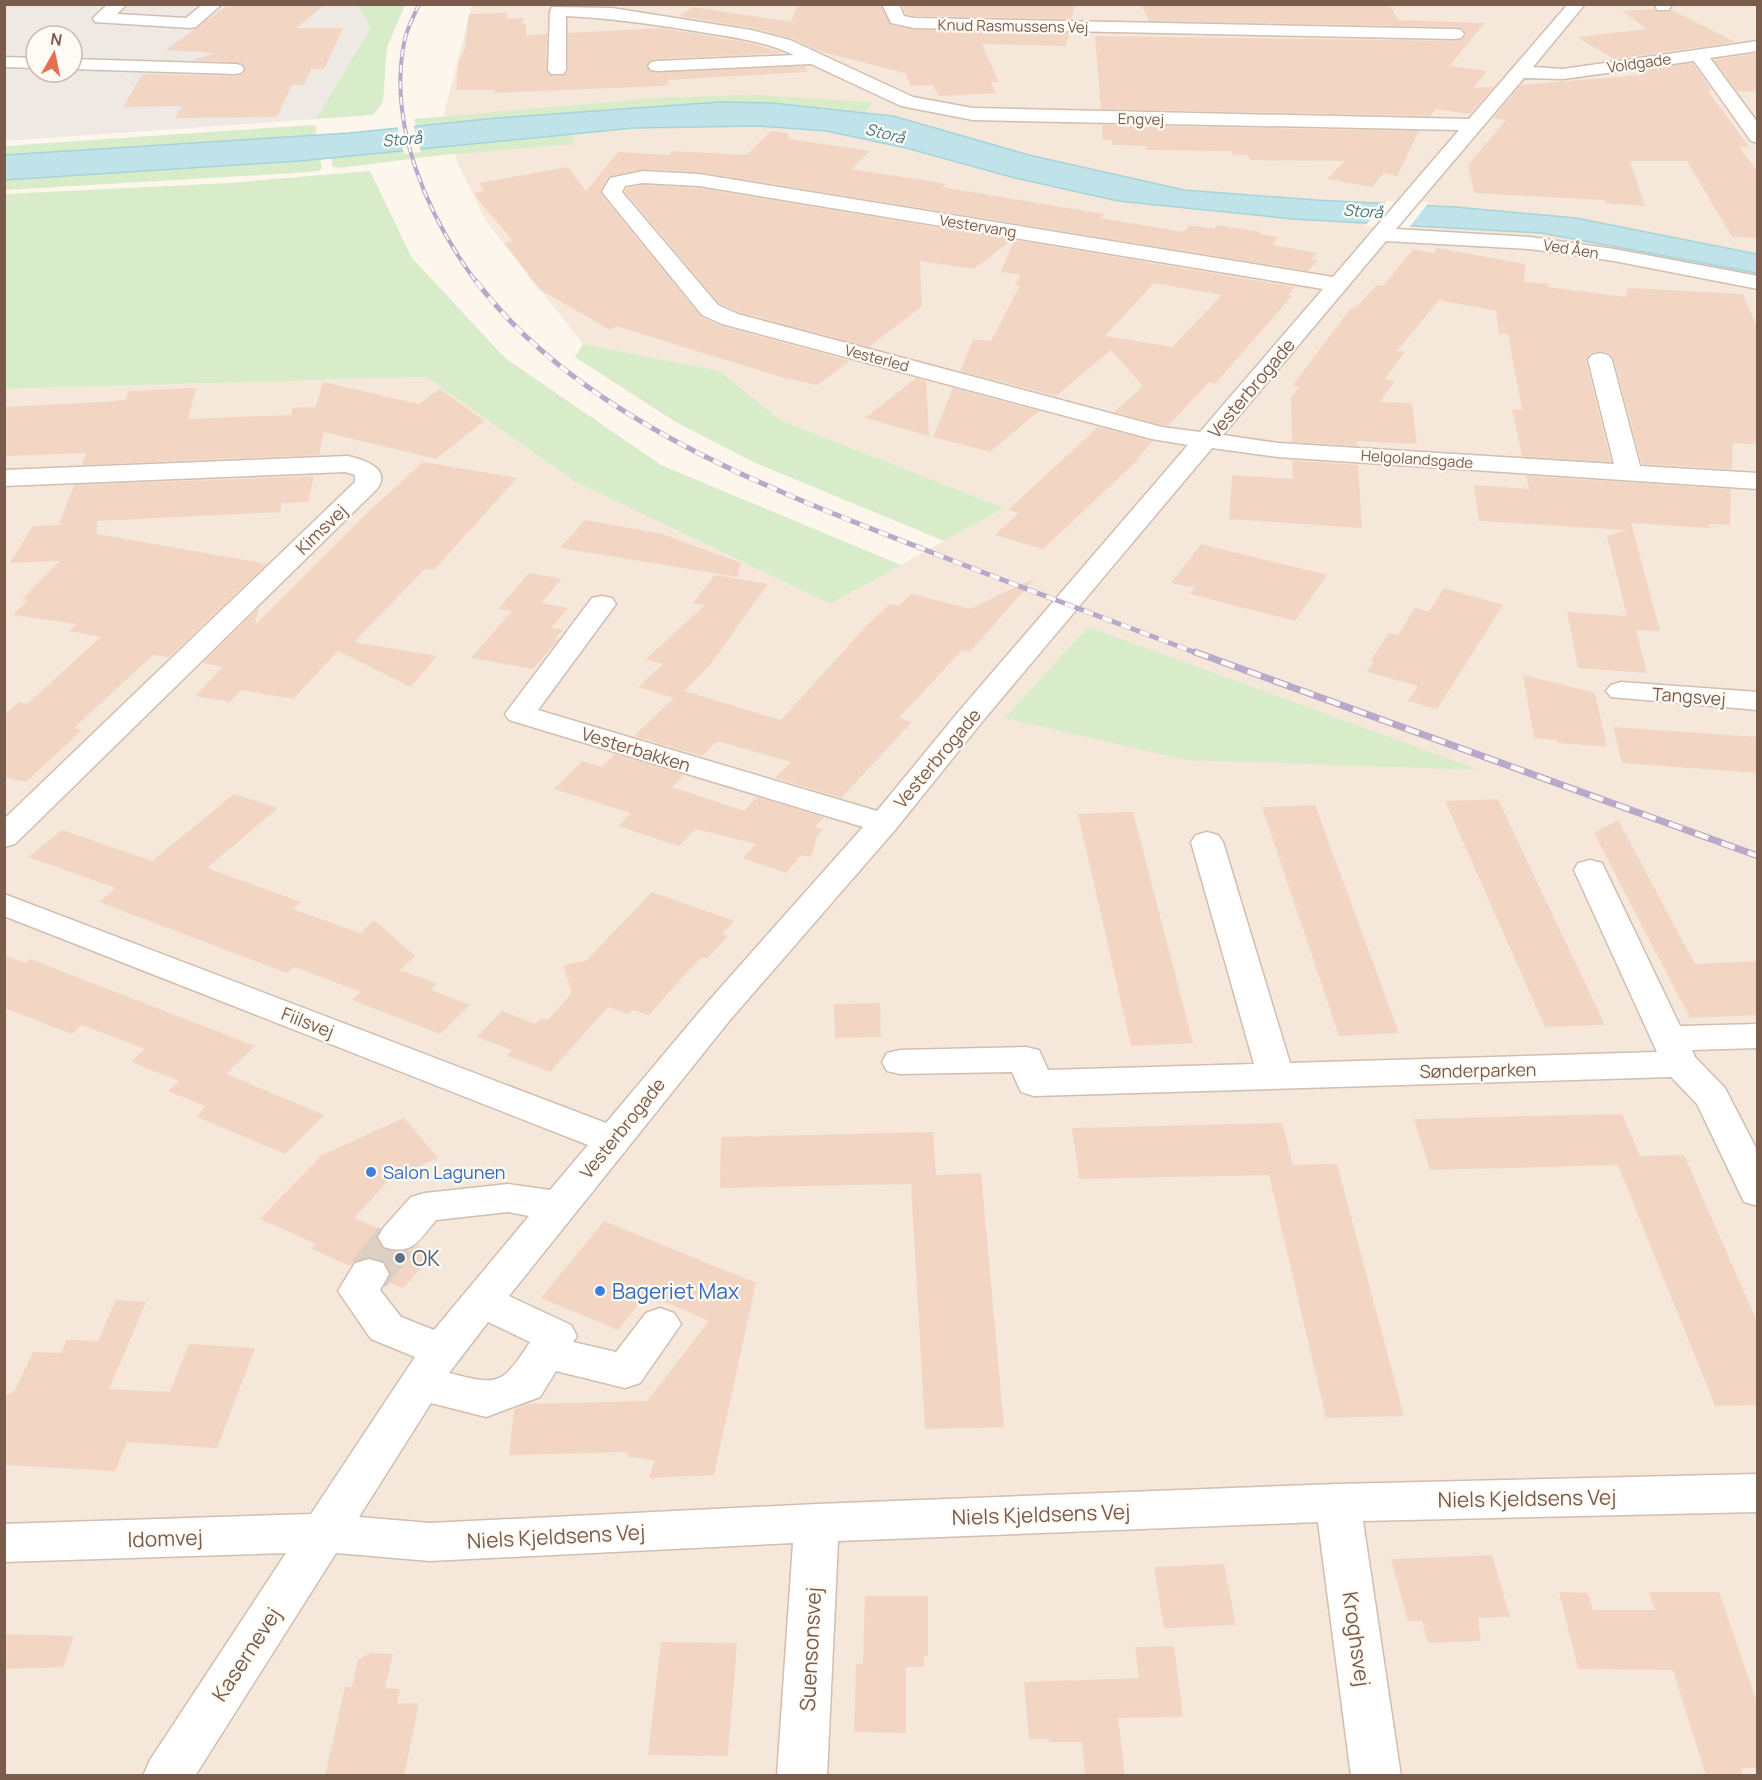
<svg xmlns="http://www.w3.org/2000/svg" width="1762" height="1780" font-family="Manrope,sans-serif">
<rect width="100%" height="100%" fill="#fdf6ec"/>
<polygon fill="#f5e8da" points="472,5 1757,5 1757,1775 5,1775 4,389 426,377 574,481 830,604 1004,508 780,420 720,371 583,344 486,221 458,164 444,113"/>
<path fill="#efe9e4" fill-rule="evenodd" d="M5 5H357L371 27 316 119 5 141ZM36 36H72V72H36Z"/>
<g fill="#d8ecc9">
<polygon points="357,5 405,5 387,47 383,102 373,115 316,119 371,27"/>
<polygon points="755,95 872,102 866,112 772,103 720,102 497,118 416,126 414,119 656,98"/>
<polygon points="312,125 316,126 316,135 5,155 5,146"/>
<polygon points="571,134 575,144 442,155 339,168 332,166 332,158"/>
<polygon points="320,159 322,168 319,171 295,173 5,190 5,180"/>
<polygon points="370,171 412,258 505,358 661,465 901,565 830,604 574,481 426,377 5,389 5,194 229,183"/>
<polygon points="583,344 720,371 780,420 1004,508 944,541 753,462 674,421 575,357"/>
<polygon points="1088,627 1480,770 1186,760 1005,718"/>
</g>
<polygon fill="#bfe3e8" stroke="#a5d3da" stroke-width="1.5" points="720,102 772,103 893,116 1029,155 1184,190 1316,200 1455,207 1576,218 1757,254 1757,273 1541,233 1293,219 1118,201 1015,178 906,148 826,131 760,126 633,128 300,161 5,180 5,155 349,133 497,118"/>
<g fill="#fdf6ec">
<polygon points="413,124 421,152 404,154 397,125"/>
<polygon points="1387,201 1429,202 1408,229 1365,226"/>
</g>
<g fill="#f3d5c3" fill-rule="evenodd">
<polygon points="229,4 326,4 296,28 343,28 324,69 311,69 304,85 292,85 277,117 175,118 182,106 123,107 142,75 147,74 235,76 243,74 246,69 241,63 192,60 216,53 166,50"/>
<polygon points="798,4 880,4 891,25 914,30 1069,33 1066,46 982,44 999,82 991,82 996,93 939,96 933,85 911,86 905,73 818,51 791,38 752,28 679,16 693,7 791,22"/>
<polygon points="902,4 1075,4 1072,19 914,16 906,14"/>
<polygon points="1203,4 1390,4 1398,20 1485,23 1449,66 1487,71 1473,88 1494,87 1470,114 1436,109 1430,116 1101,109 1095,36 1455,41 1463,39 1466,34 1463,29 1455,27 1149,21 1142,6"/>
<polygon points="1654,9 1657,12 1669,12 1672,10 1735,42 1614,59 1577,37 1647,29 1622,11"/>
<polygon points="507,13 507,19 523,18 523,24 526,24 526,35 547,34 546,70 551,76 563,76 568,71 568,33 661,28 745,42 784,53 657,59 651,60 646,65 651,72 806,66 807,72 668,80 669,85 660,86 495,93 495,90 456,90 458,64 465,48 469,14"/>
<polygon points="1758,53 1758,92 1737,91 1714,60"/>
<polygon points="1693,63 1712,91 1708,91 1749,147 1739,147 1758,172 1758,238 1732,237 1687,161 1630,161 1645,206 1605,203 1605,200 1474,193 1468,165 1506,120 1493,118 1521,85 1641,75 1635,71"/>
<polygon points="1102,125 1419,131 1397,176 1384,173 1372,187 1327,179 1345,161 1250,160 1248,155 1233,155 1232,151 1147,150 1146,146 1112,145 1112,140 1103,140"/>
<polygon points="771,131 787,133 789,139 870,151 851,169 947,184 941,187 1104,214 1100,218 1184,232 1189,225 1214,229 1217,225 1261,232 1259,234 1278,237 1273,245 1317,253 1312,259 1318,260 1308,271 699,172 643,169 608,177 600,193 701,317 721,326 850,361 817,385 781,377 616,326 610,330 539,289 504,243 513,241 475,196 477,196 474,193 485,191 479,183 568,167 586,191 618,152 669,155 672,151 747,155"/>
<polygon points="643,185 699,188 1012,240 974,269 920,261 922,306 869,347 739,312 719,303 625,192 627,188"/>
<path d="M1014 240 1295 287 1288 295 1292 296 1215 384 1209 382 1168 426 1162 425 1114 412 1143 386 1111 350 1056 396 960 371 973 340 991 341 1020 286 1015 285 1021 275 1001 272ZM1154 283 1222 295 1172 347 1105 336Z"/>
<polygon points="1437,248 1525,264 1524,282 1549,284 1547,287 1626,297 1628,288 1743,294 1758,330 1758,444 1733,443 1732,469 1642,464 1614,359 1609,353 1599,351 1590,354 1586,361 1611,462 1522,456 1512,409 1522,410 1508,334 1499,334 1496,311 1439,300 1397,351 1405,352 1385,379 1395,381 1380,402 1412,403 1417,444 1356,441 1357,446 1292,442 1291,398 1299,387 1293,385 1351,308 1354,309 1377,285 1383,286 1413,249 1433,253"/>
<polygon points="916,378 926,381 929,436 865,418"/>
<polygon points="323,382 419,404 440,389 484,421 436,459 324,432 319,455 82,465 86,453 4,456 4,407 103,402 125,400 129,391 196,388 188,419 291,415 293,408 316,407"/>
<polygon points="953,388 1039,411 990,452 933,437"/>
<polygon points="1098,427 1153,441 1137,459 1139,459 1043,549 995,535 1019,513 1008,510"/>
<polygon points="1292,460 1358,465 1362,528 1229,519 1232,475 1293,479"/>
<polygon points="423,462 517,478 434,570 425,569 354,642 437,656 411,687 338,651 293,699 241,690 230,702 195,696 223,667 202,663 259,608 255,625 366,514"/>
<polygon points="314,476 308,502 282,503 280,512 97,521 97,534 267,564 169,657 153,655 74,728 82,730 26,782 4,777 4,715 19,702 27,704 101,637 69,631 77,624 13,615 28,600 22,599 60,561 10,563 33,526 59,525 74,485"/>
<polygon points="1526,476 1731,489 1730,525 1708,524 1710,528 1631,523 1660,631 1636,630 1647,673 1578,668 1567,612 1627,616 1607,536 1627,530 1479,521 1474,485 1529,489"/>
<polygon points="585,520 662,534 741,563 738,577 560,548"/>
<polygon points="1201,544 1327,575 1295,621 1190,594 1195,588 1171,583"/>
<polygon points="529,573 562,579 541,603 568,608 551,628 563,630 555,639 558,640 533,669 471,658 512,611 498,609"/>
<polygon points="715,575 768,584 710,665 684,691 781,720 868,624 890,604 899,606 911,594 970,609 1035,578 970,652 962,650 899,718 912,722 841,798 775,778 791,762 717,741 702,756 634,736 674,698 638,687 663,664 646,659 705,605 693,603"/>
<polygon points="1444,588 1503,605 1437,709 1408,701 1418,686 1367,672 1374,661 1371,660 1389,633 1398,635 1415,608 1429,612"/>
<polygon points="1523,675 1595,693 1607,747 1558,743 1557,740 1534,738"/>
<polygon points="1613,727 1758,737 1758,773 1622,763"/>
<polygon points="615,754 684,775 672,787 744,811 757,797 824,817 815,827 823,829 817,836 811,857 801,855 786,873 743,858 756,844 695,829 679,846 618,826 631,813 554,789 582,761 602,767"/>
<polygon points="234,794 278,808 207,868 301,902 293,909 360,933 374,920 415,956 400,970 437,984 431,990 470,1005 440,1034 352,1000 361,992 294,967 287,973 99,902 116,888 28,857 62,830 152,861"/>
<polygon points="1498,799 1519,844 1605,1025 1545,1027 1445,801"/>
<polygon points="1315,805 1399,1033 1339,1036 1262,807"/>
<polygon points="1133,812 1193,1043 1131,1046 1078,814"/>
<polygon points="1618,820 1695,964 1758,961 1758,1015 1690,1018 1594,833"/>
<polygon points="652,892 734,921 722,934 728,936 707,959 702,957 689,970 649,1015 633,1010 629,1014 608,1007 550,1072 507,1056 512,1050 477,1037 502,1011 536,1024 541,1018 548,1020 572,993 563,965 586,961"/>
<polygon points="4,955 25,963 30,959 255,1046 226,1074 324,1115 285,1154 197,1117 205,1106 168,1091 179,1081 131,1062 145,1049 82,1025 72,1034 4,1008"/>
<polygon points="880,1003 881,1037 835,1038 834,1004"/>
<polygon points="1622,1114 1640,1156 1684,1155 1758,1324 1758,1405 1715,1406 1618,1165 1430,1170 1414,1119"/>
<polygon points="404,1118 438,1158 389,1180 354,1218 380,1229 376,1238 384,1249 402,1252 417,1245 435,1253 403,1288 387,1282 391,1273 384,1261 368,1257 354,1261 350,1266 312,1249 316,1244 260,1219 322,1155"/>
<polygon points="1282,1123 1293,1165 1337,1164 1404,1416 1326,1418 1269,1175 1079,1179 1072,1128"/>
<polygon points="933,1132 936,1175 981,1173 1004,1427 925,1429 911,1184 720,1188 721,1137"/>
<polygon points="604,1221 756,1283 714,1475 649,1478 655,1460 628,1457 628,1452 509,1455 514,1409 528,1404 647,1401 709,1321 647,1294 618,1330 541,1298"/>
<polygon points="116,1300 146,1302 109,1389 170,1392 189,1344 255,1348 217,1448 127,1442 115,1471 4,1465 4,1396 14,1392 33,1352 61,1353 67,1340 98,1341"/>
<polygon points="1492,1555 1510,1617 1478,1618 1481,1641 1428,1643 1422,1621 1408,1621 1391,1559"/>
<polygon points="1224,1564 1236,1625 1164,1628 1154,1567"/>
<polygon points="1559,1592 1588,1593 1593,1610 1655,1610 1649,1592 1719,1592 1758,1706 1758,1768 1741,1768 1743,1776 1706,1776 1673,1670 1578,1669"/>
<polygon points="865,1596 928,1596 928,1656 924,1656 924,1667 906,1667 906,1733 854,1732 856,1664 863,1664"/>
<polygon points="4,1634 74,1636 63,1667 4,1669"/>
<polygon points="661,1642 737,1643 728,1756 648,1755"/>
<polygon points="1174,1646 1183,1717 1118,1718 1125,1776 1085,1776 1082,1742 1049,1742 1048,1739 1029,1739 1024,1682 1139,1678 1135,1647"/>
<polygon points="370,1653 393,1654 385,1688 400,1689 397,1704 419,1703 404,1776 325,1776 345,1687 352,1687 358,1660"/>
</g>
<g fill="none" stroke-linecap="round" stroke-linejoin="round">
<polyline stroke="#dcd0c4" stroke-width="43" stroke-dasharray="43 22" stroke-linecap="butt" points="369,1274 398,1237"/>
<defs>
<g id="minor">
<polygon points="108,4 127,4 117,14 186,18 203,4 222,4 196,27 190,28 95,22 93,18"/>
<polygon points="882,4 899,4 904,16 914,18 1455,29 1461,30 1464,34 1461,38 1455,39 914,28 891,23"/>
<path d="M1568 4H1585L1533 67 1563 69 1758 41V51L1710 58 1758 123V143L1751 141 1694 61 1563 79 1524 78 1396 229 1530 237 1614 249 1758 276V289L1614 261 1530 249 1386 241 1223 435 1278 443 1614 464 1588 360 1592 355 1600 353 1608 355 1612 360 1640 466 1758 473V489L1278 457 1212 448 982 722 895 830 730 1020 509 1296 571 1325 577 1336 573 1342 616 1352 646 1313 660 1308 674 1313 681 1324 640 1383 625 1388 556 1371 540 1397 486 1417 431 1403 359 1517 430 1523 817 1504 1338 1484 1758 1474V1512L1363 1521 1401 1776H1351L1318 1522 838 1541 827 1776H777L793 1543 430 1561 336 1553 195 1776H143L150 1760 286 1553 4 1562V1524L311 1514 415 1357 371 1339 338 1291 355 1263 369 1259 383 1263 389 1274 380 1290 401 1317 434 1330 529 1216 508 1212 436 1220C419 1240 413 1256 384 1247L378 1237 384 1227 411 1197 425 1193 508 1184 550 1190 588 1145 4 916V894L606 1123 706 1004 863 827 509 720 505 714 592 598 602 596 612 598 616 604 538 710 877 811 960 710 1188 445 1152 439 722 324 702 315 602 192 610 178 643 171 699 174 1333 277 1459 130 973 120 901 106 811 64 657 71 651 70 648 66 651 62 657 61 794 55C762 40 729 37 695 31 652 24 610 18 566 16V70L563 74H551L548 70 550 11 552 7 612 8 751 30 790 40 913 97 973 108 1469 119ZM643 183 699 186 1323 289 1200 432 1162 427 738 314 718 305 622 192 625 186ZM488 1322 530 1342C502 1385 499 1386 449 1373Z"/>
<polygon points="1655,4 1672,4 1669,10 1657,10"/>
<polygon points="4,57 36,58 36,68 4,67"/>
<polygon points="72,59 235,64 241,65 244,69 241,73 235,74 72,69"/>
<path d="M348 456C364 460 392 468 377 489L15 844 4 847V819L355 482V475L345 472 4 486V470Z"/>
<polygon points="1621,682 1758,692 1758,710 1611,697 1606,691 1611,685"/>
<polygon points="1207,832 1218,835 1223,842 1290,1063 1657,1052 1574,870 1578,863 1590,860 1602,863 1680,1026 1758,1024 1758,1048 1692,1050 1695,1057 1725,1088 1758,1152 1758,1206 1744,1202 1697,1104 1671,1077 1034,1096 1021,1092 1012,1072 900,1074 887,1071 882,1062 887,1053 900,1050 1026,1047 1039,1050 1048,1070 1254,1064 1191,842 1196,835"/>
</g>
</defs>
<use href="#minor" stroke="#d1beb0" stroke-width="3"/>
<use href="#minor" fill="#fff" fill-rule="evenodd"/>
<defs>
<path id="rail-far2" d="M419 4C414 16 406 30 404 43 388 127 428 217 477 283"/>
<path id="rail-far1" d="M476 281C578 417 769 489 923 549 1014 585 1107 619 1199 654"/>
<polyline id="rail" points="1195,652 1758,856"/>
</defs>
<use href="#rail-far2" stroke="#b9a8c9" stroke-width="4"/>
<use href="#rail-far1" stroke="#b9a8c9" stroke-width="5"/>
<use href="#rail" stroke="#b9a8c9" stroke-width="7"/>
<use href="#rail-far2" stroke="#fffaf3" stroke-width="2" stroke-dasharray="8" stroke-linecap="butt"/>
<use href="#rail-far1" stroke="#fffaf3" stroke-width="4" stroke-dasharray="10" stroke-linecap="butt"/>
<use href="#rail" stroke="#fffaf3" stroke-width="4.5" stroke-dasharray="14" stroke-linecap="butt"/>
</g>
<g fill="#3f7fe0" stroke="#fffaf3" stroke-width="2">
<circle cx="371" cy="1172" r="6"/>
<circle cx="600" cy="1291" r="6"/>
</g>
<circle fill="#5c6f8a" stroke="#fffaf3" stroke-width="2" cx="400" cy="1258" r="6"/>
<g text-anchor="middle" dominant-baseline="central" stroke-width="4.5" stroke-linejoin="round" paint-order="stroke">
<g font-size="15" fill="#7a5c4d" stroke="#fffaf3">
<text transform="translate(1013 26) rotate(1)">Knud Rasmussens Vej</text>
<text transform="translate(1639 63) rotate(-8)">Voldgade</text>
<text transform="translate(1141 119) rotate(1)">Engvej</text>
<text transform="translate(978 226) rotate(9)">Vestervang</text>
<text transform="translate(1571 249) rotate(9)">Ved Åen</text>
<text transform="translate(877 358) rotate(15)">Vesterled</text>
<text transform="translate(1417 459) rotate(4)">Helgolandsgade</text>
</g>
<g font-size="16" font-style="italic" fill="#437c86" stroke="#fffaf3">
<text transform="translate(885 133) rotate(14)">Storå</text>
<text transform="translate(402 139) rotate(-5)">Storå</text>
<text transform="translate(1363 211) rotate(4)">Storå</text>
</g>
<g font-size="18" fill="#7a5c4d" stroke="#fffaf3">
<text transform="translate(1251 388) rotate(-50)">Vesterbrogade</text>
<text transform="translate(321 529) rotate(-44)">Kimsvej</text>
<text transform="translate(1689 696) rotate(4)">Tangsvej</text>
<text transform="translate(636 749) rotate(17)">Vesterbakken</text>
<text transform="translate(937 758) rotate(-50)">Vesterbrogade</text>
<text transform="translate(308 1022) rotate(21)">Fiilsvej</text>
<text transform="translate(1478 1070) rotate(-1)">Sønderparken</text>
<text transform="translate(622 1128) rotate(-51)">Vesterbrogade</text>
</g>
<g font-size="18" fill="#366cbe" stroke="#fffaf3" text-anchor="start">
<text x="383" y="1172">Salon Lagunen</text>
</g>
<g font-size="21" fill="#4e5e75" stroke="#fffaf3" text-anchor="start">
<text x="412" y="1258">OK</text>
</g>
<g font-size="21" fill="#366cbe" stroke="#fffaf3" text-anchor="start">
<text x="612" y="1291">Bageriet Max</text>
</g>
<g font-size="21" fill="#7a5c4d" stroke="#fffaf3">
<text transform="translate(1527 1498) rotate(-1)">Niels Kjeldsens Vej</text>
<text transform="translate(1041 1514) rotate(-2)">Niels Kjeldsens Vej</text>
<text transform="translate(556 1536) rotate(-3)">Niels Kjeldsens Vej</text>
<text transform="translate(165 1538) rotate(-2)">Idomvej</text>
<text transform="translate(1357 1639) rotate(82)">Kroghsvej</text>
<text transform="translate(810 1649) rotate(-87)">Suensonsvej</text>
<text transform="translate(246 1654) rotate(-57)">Kasernevej</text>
</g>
</g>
<rect width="1762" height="1780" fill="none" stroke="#7a5c4d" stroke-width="12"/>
<g transform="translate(54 54) rotate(9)"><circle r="28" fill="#fffaf3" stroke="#cabbb1" stroke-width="1.5"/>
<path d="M0-4.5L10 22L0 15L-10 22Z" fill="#e76f51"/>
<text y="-9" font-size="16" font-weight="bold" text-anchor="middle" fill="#7a5c4d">N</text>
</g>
</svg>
